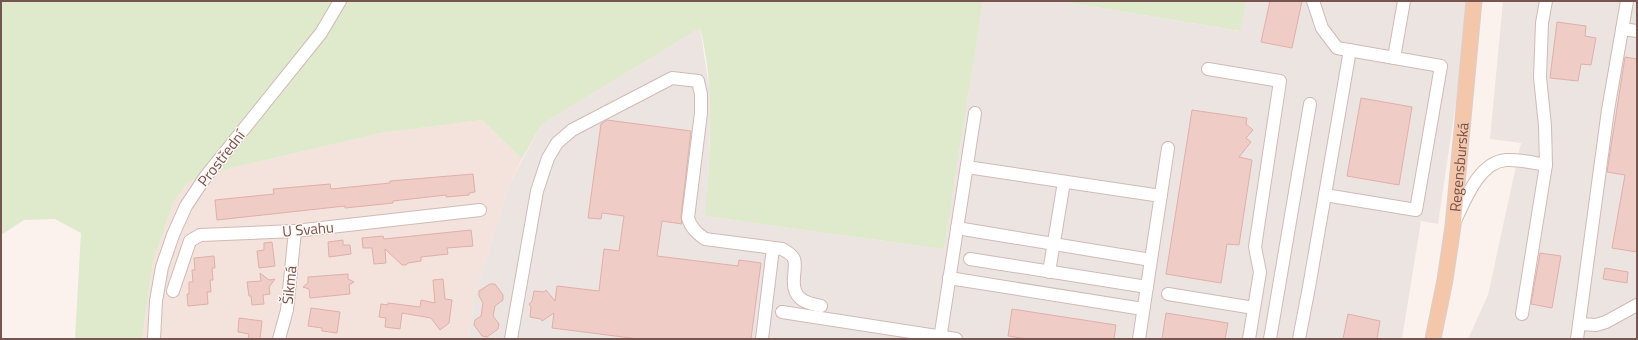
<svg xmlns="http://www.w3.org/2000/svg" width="1638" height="340" font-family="'Titillium Web',sans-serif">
<rect width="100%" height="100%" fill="#fcf2ed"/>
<polygon fill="#f3e3dc" points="482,120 522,159 509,185 475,294 469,339 142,339 153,262 173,203 188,182 232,168 381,133"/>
<g fill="#ece4e1">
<polygon points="983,1 1059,1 1239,31 1246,1 1469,1 1470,6 1438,224 1421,221 1402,339 469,339 475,294 509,185 541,125 700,28 709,87 710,121 707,216 790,228 944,249"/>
<polygon points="1503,1 1637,1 1637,339 1468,339 1488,295 1521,143 1490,139"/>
</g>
<g fill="#dfe9cb">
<path d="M1 1H983L944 249 790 228 706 216C709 154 716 88 700 28L541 125 522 159 482 120 381 133 232 168 188 182 173 203 153 262 142 339H75L81 233 55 219 24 220 1 235Z"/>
<polygon points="1059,1 1246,1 1240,31"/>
</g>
<g fill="#efccc6" stroke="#e1afa8">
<polygon points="1270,1 1302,1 1292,48 1261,42"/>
<polygon points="1557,22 1586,26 1585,36 1596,38 1591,65 1581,64 1578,81 1550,78"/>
<polygon points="1625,57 1637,59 1637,252 1612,248 1625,175 1607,172"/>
<polygon points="1361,98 1412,107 1399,185 1347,176"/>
<polygon points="1192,110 1247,118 1246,124 1253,130 1246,138 1251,142 1239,157 1252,160 1239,245 1227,244 1221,283 1166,274"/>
<polygon points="607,120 691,131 681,217 682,224 662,221 657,256 738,266 739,260 761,263 751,339 639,339 552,328 554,313 542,321 541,319 530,317 531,307 529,304 532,301 534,291 544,292 546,290 555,301 557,286 599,291 604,249 619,251 624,216 602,213 601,219 588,218 601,124"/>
<polygon points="473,174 475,192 469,193 469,195 446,197 446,195 393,201 393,203 345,208 345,206 217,220 215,200 274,194 273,189 330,184 331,189 390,183 390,181"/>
<polygon points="471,230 473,246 447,248 448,254 421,257 421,261 408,263 406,265 402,265 385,249 386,263 374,264 372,248 363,248 362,238 383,236 384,239"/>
<polygon points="343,240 343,245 350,245 351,254 329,257 328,242"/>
<polygon points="272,242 275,266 259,268 257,251 264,250 264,243"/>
<polygon points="1540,253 1561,256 1552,308 1531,304"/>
<polygon points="214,256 215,268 212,268 213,280 210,280 211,292 207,292 208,304 188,306 187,294 189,294 189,282 193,282 192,270 195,270 194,258"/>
<polygon points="1605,268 1628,272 1627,283 1603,279"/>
<polygon points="260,273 269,280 275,279 269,287 270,294 263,295 264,304 252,305 251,296 249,296 247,282 261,281"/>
<polygon points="348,274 348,279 354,282 349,285 350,294 310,298 309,289 303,287 308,283 308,277"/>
<polygon points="443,279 445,299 452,300 449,323 440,330 431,318 402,313 400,329 385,327 386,318 379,317 381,304 388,305 388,303 420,307 421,300 435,303 433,280"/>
<polygon points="490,284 495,284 503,295 503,300 495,306 493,316 499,324 498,329 487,337 482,336 474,325 475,320 481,316 483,303 479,296 479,291"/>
<polygon points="311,308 340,312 337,333 322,331 322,328 308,326"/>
<polygon points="1012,309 1116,325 1114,339 1028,339 1008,336"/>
<polygon points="1166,313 1228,323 1225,339 1162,339"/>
<polygon points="1348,314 1380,321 1377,339 1343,339"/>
<polygon points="239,318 262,321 260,339 248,339 249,334 238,332"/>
</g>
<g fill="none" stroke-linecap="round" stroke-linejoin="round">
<defs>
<g id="minor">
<polyline points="1313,1 1322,28 1337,48 1441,66 1416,210 1325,195"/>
<polyline points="1622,29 1637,31"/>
<polyline points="1394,58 1404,1"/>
<polyline points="1208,69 1280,81 1255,247 1260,272 1249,339"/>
<polyline points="967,167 1161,196"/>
<path d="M1455 221C1465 200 1479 162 1506 160 1519 159 1534 163 1546 165"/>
<polyline points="957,228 1151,260"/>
<polyline points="970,259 1147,287"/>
<polyline points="1049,272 1064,182"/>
<polyline points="949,278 1143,309"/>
<polyline points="173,291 190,241 200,235 295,231 480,210"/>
<polyline points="1168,294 1254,308"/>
<polyline points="782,312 956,339"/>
<polyline points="1522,314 1546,165 1545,126 1540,77 1542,23 1546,1"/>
<polyline points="1579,324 1596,325 1606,322 1637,305"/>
<polyline points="154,339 156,301 162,267 173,235 186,206 206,176 321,33 340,1"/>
<polyline points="279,339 287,310 295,231"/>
<path d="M511 339 537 191 548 158 557 143 572 130 672 78 698 81 701 94V113L688 218C691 228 697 233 705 239L782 249C787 252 792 254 794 259 796 265 794 272 794 278 792 298 804 303 821 306"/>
<polyline points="762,339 773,248"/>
<polyline points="940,339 975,113"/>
<polyline points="1139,339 1168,148"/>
<polyline points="1270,339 1310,104"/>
<polyline points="1299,339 1309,287 1350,50"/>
<polyline points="1577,339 1608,110 1627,1"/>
</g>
<g id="major">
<path id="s1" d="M1433 339 1445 280 1453 226 1474 1"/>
</g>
</defs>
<use href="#minor" stroke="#d0bab5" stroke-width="14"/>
<use href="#major" stroke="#d9cfce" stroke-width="17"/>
<use href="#minor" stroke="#fff" stroke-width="12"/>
<use href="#major" stroke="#f4c7ab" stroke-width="15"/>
</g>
<g text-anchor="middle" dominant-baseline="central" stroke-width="3" stroke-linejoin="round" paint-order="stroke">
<g font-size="15" fill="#765450" stroke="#fef7f3">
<text transform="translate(221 158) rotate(-52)">Prostřední</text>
<text stroke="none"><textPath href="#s1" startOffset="174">Regensburská</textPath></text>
<text transform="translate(308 229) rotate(-5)">U Svahu</text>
<text transform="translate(289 285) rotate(-84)">Šikmá</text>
</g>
</g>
<rect width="1638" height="340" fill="none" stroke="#765450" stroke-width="4"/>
</svg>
